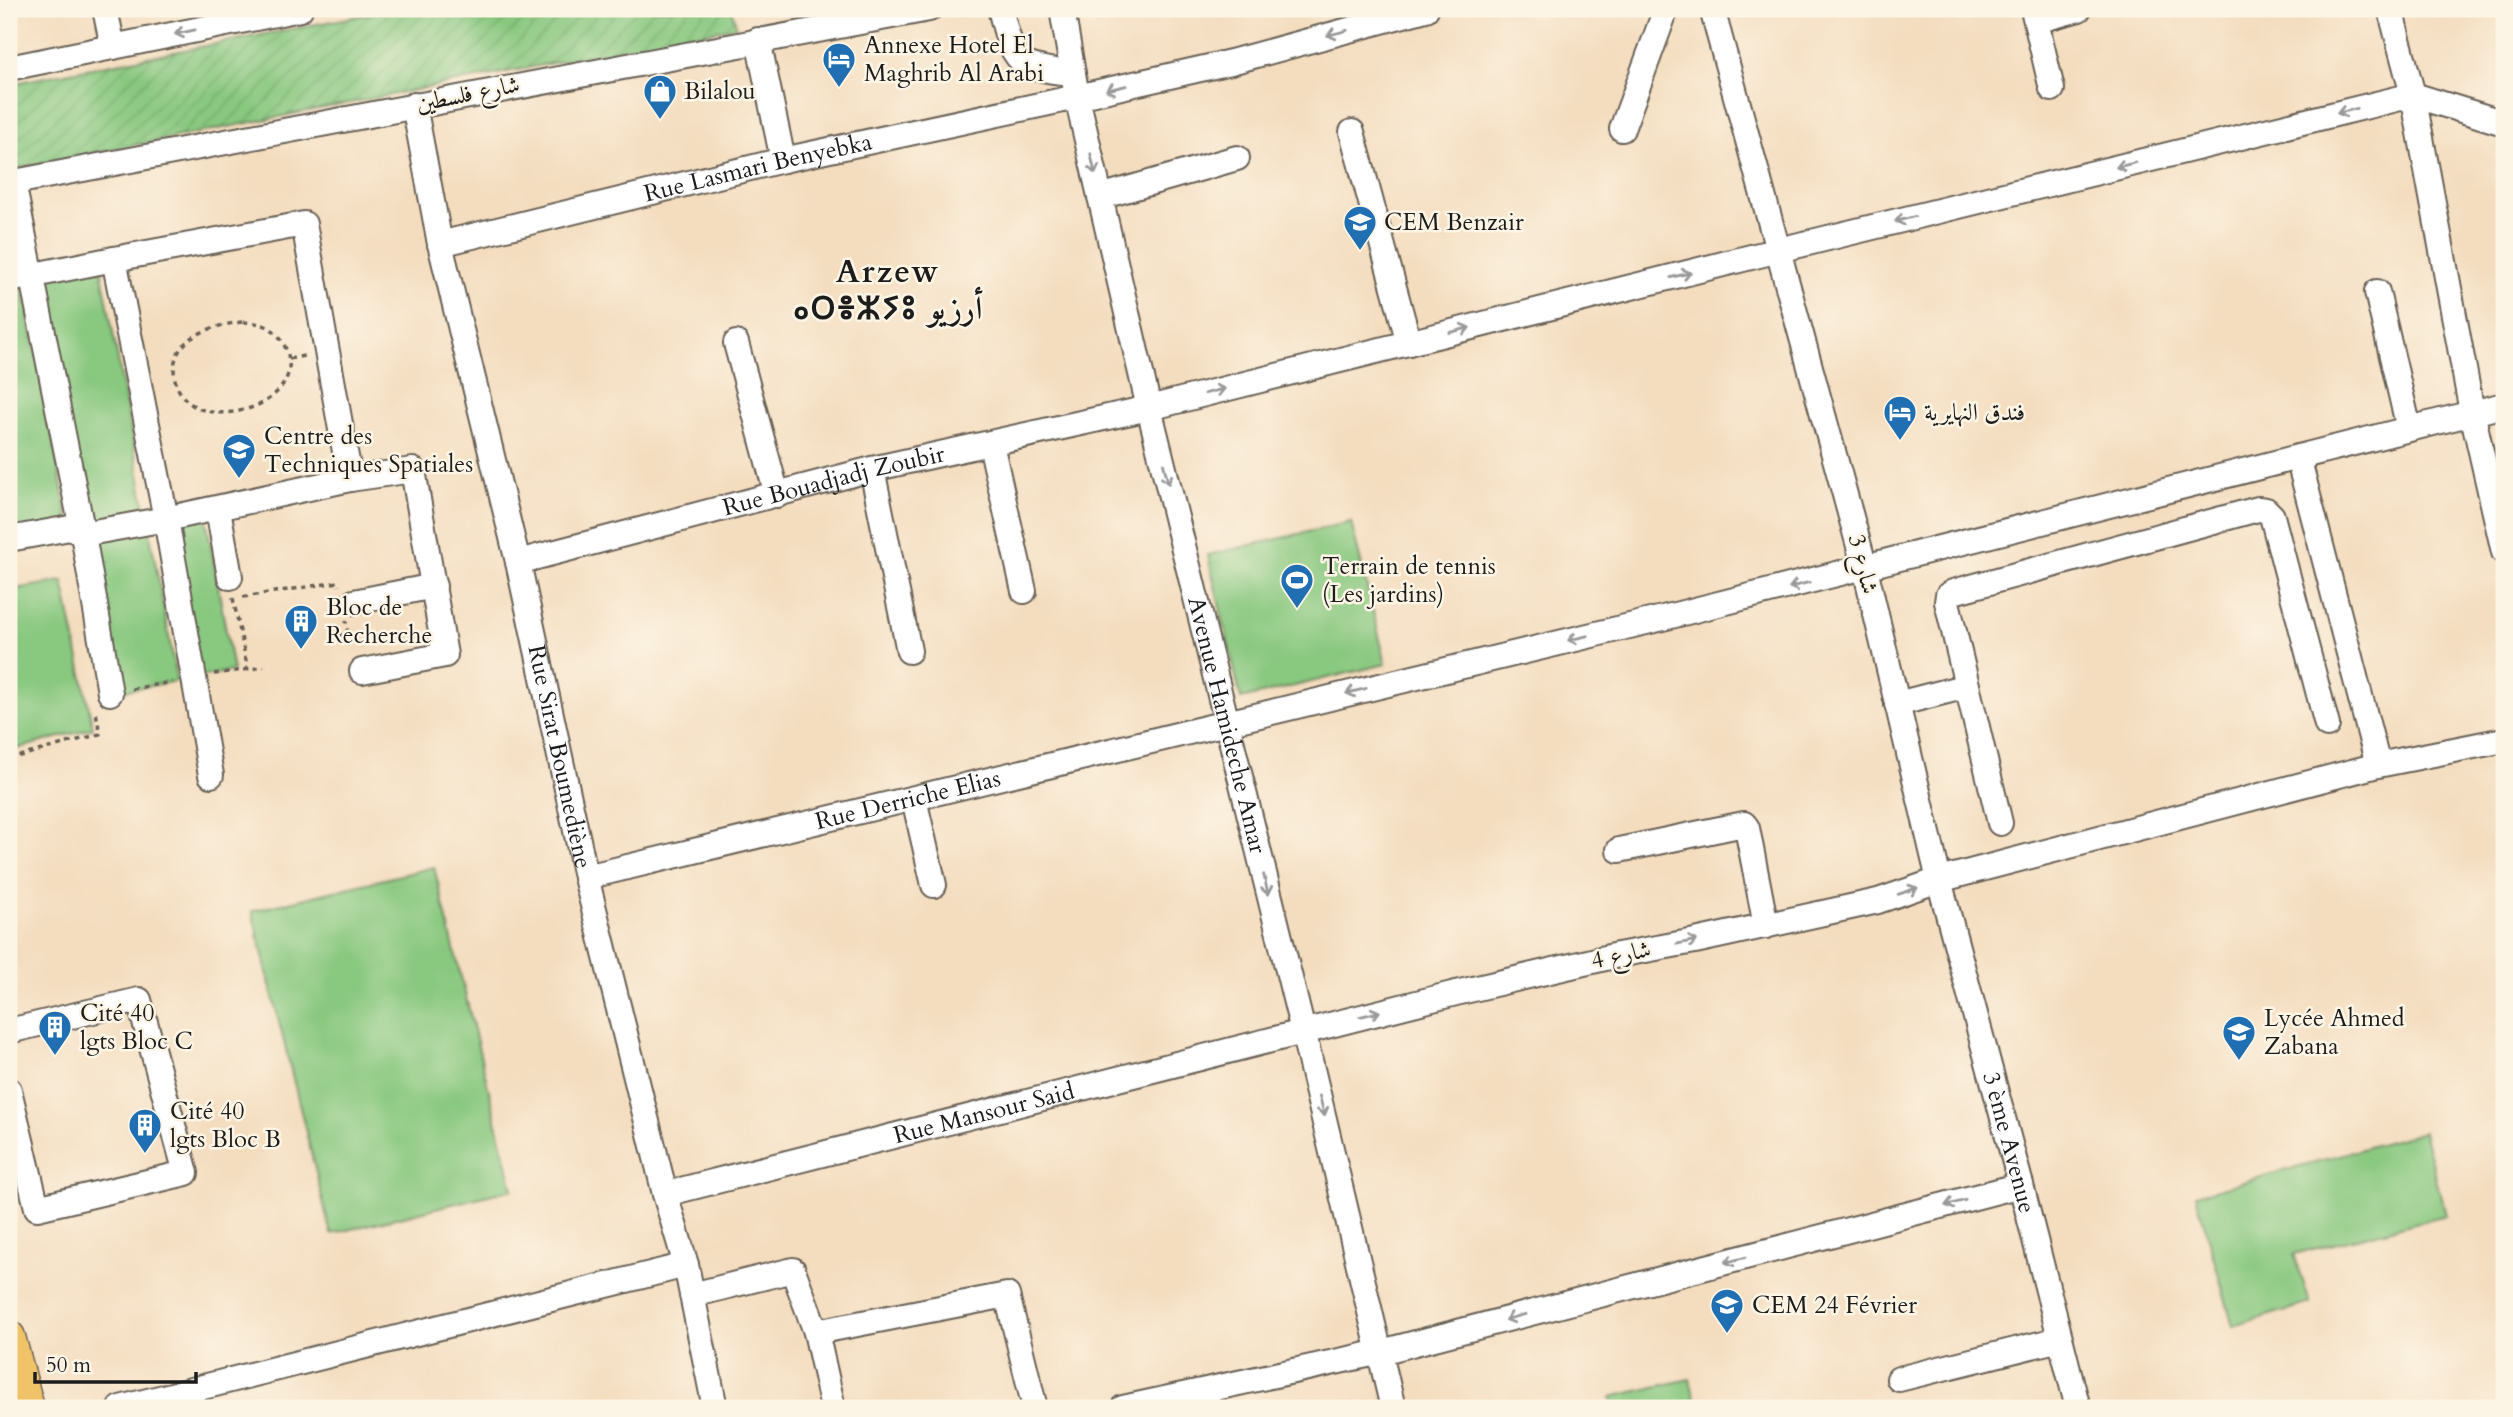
<svg xmlns="http://www.w3.org/2000/svg" width="2513" height="1417" font-family="Cardo,Amiri,'Noto Sans Tifinagh',serif">
<defs>
<pattern id="garden-furrows" width="10" height="10" patternUnits="userSpaceOnUse" patternTransform="scale(1.75)"><rect width="10" height="10" fill="#88c87f"/><path d="M-1 1l2-2M0 10L10 0M9 11l2-2" fill="none" stroke="#75ab6d"/></pattern>
</defs>
<rect width="100%" height="100%" fill="#fcf5e5"/>
<filter id="ink" filterUnits="userSpaceOnUse"><feTurbulence type="fractalNoise" baseFrequency=".0143" numOctaves="2"/><feDisplacementMap in="SourceGraphic" scale="14" xChannelSelector="R" yChannelSelector="G"/><feConvolveMatrix kernelMatrix="1 2 1 2 8 2 1 2 1" color-interpolation-filters="sRGB"/></filter>
<filter id="wash" filterUnits="userSpaceOnUse"><feTurbulence type="fractalNoise" baseFrequency=".00686" numOctaves="4" result="noise"/><feDisplacementMap in="SourceGraphic" scale="28" xChannelSelector="R" yChannelSelector="G"/><feGaussianBlur stdDeviation="1.57" result="paint"/><feColorMatrix in="noise" values="0 0 0 0 0 0 0 0 0 0 0 0 0 0 0 0 0 1.4 0 .05"/><feComposite in="paint" operator="in"/></filter>
<g filter="url(#wash)">
<rect width="100%" height="100%" fill="#f4ddbf"/>
<g fill="#88c87f" stroke="#52724e" stroke-width="2">
<polygon points="100,262 177,681 110,693 30,274"/>
<polygon points="21,278 70,528 9,539 9,280"/>
<polygon points="205,512 233,671 192,678 166,519"/>
<polygon points="1351,522 1386,664 1241,699 1208,555"/>
<polygon points="63,581 93,728 9,751 9,590"/>
<polygon points="434,867 513,1189 331,1234 252,911"/>
<polygon points="2423,1132 2446,1215 2294,1254 2310,1303 2233,1326 2196,1195"/>
<polygon points="1690,1379 1697,1408 1614,1408 1611,1397"/>
</g>
<polygon fill="url(#garden-furrows)" stroke="#52724e" stroke-width="2" points="395,9 732,9 736,27 9,170 9,84"/>
</g>
<g filter="url(#ink)">
<g fill="none" stroke-linecap="round" stroke-linejoin="round">
<defs>
<g id="minor">
<polyline points="105,9 113,47"/>
<path d="M1000 9C1005 25 1009 54 1025 63 1037 70 1059 71 1073 74"/>
<path id="s1" d="M1062 9 1077 97 1149 408 1303 1031 1393 1408"/>
<path id="s2" d="M1712 9 1865 568 1939 880 2021 1185 2078 1408"/>
<polyline points="2033,9 2052,89"/>
<polyline points="2390,9 2413,95 2472,412 2504,552"/>
<polyline points="2036,21 2079,9"/>
<polyline points="758,40 783,160"/>
<polyline points="9,68 300,9"/>
<path id="s3" d="M414 105 440 244 518 562 586 877 665 1194 686 1265 715 1408"/>
<polyline points="1622,129 1666,9"/>
<polyline points="1352,132 1409,343"/>
<polyline points="13,182 83,534 110,693"/>
<polyline points="9,183 929,9"/>
<polyline points="1100,197 1237,158"/>
<path id="s4" d="M440 244 783 160 1077 97 1231 62 1426 9"/>
<polyline points="114,259 304,224 350,479"/>
<polyline points="9,280 114,259 166,519 211,775"/>
<polyline points="2377,292 2409,429"/>
<polyline points="736,343 777,495"/>
<polyline points="991,444 1024,591"/>
<polyline points="2298,457 2378,765"/>
<polyline points="872,469 909,651"/>
<polyline points="218,509 230,577"/>
<polyline points="9,539 70,528 83,534 166,519 350,479 413,470 445,655 362,671"/>
<path id="s5" d="M518 562 872 469 1149 408 1779 250 2413 95 2504 123"/>
<polyline points="354,602 434,586"/>
<polyline points="1897,704 1967,686"/>
<polyline points="914,799 934,885"/>
<polyline points="2000,823 1947,602 1948,595 1953,592 2258,509 2266,510 2272,516 2327,725"/>
<polyline points="1619,850 1744,824 1747,828 1766,926"/>
<path id="s6" d="M586 877 1671 616 2504 405"/>
<polyline points="9,1031 139,1000 186,1173 37,1208 9,1090"/>
<path id="s7" d="M665 1194 1456 993 1618 955 1695 941 1878 901 1939 880 2378 765 2504 740"/>
<polyline points="692,1295 793,1270 816,1332 833,1408"/>
<polyline points="816,1332 1007,1295 1035,1408"/>
<polyline points="1899,1379 2060,1339"/>
<polyline points="120,1408 686,1265"/>
<polyline points="1123,1408 1381,1352 2021,1185"/>
</g>
<polyline id="major" points="9,1337 28,1408"/>
</defs>
<use href="#minor" stroke="#686055" stroke-width="28"/>
<use href="#major" stroke="#686055" stroke-width="35"/>
<g stroke="#686055" stroke-width="3.5" stroke-dasharray="5 5" stroke-linecap="butt">
<path d="M243 322C261 322 275 327 283 343 319 406 188 444 175 379 167 338 212 325 243 322Z"/>
<polyline points="289,359 304,356"/>
<polyline points="243,597 338,582 339,586"/>
<polyline points="233,598 248,670"/>
<polyline points="338,636 348,633 346,621"/>
<polyline points="214,674 264,667"/>
<polyline points="132,689 172,682"/>
<polyline points="9,759 100,734 96,712"/>
</g>
<use href="#minor" stroke="#fff" stroke-width="24"/>
<use href="#major" stroke="#f1c369" stroke-width="32"/>
</g>
<defs><path id="oneway-shaft" d="M-6 0H5M1.5-3L5.5 0L1.5 3" fill="none" stroke-width="1.6" stroke-linecap="round" stroke-linejoin="round" transform="scale(1.75)"/></defs>
<g stroke="#999">
<use href="#oneway-shaft" transform="translate(185 32) rotate(168)"/>
<use href="#oneway-shaft" transform="translate(1337 33) rotate(165)"/>
<use href="#oneway-shaft" transform="translate(1116 88) rotate(167)"/>
<use href="#oneway-shaft" transform="translate(2347 111) rotate(166)"/>
<use href="#oneway-shaft" transform="translate(1093 164) rotate(77)"/>
<use href="#oneway-shaft" transform="translate(2126 165) rotate(166)"/>
<use href="#oneway-shaft" transform="translate(1905 219) rotate(166)"/>
<use href="#oneway-shaft" transform="translate(1681 275) rotate(-14)"/>
<use href="#oneway-shaft" transform="translate(1460 330) rotate(-14)"/>
<use href="#oneway-shaft" transform="translate(1215 391) rotate(-14)"/>
<use href="#oneway-shaft" transform="translate(1166 474) rotate(76)"/>
<use href="#oneway-shaft" transform="translate(1799 585) rotate(166)"/>
<use href="#oneway-shaft" transform="translate(1578 638) rotate(167)"/>
<use href="#oneway-shaft" transform="translate(1356 691) rotate(166)"/>
<use href="#oneway-shaft" transform="translate(1266 885) rotate(77)"/>
<use href="#oneway-shaft" transform="translate(1908 891) rotate(-19)"/>
<use href="#oneway-shaft" transform="translate(1687 942) rotate(-11)"/>
<use href="#oneway-shaft" transform="translate(1370 1014) rotate(-14)"/>
<use href="#oneway-shaft" transform="translate(1322 1106) rotate(76)"/>
<use href="#oneway-shaft" transform="translate(1955 1203) rotate(165)"/>
<use href="#oneway-shaft" transform="translate(1735 1260) rotate(165)"/>
<use href="#oneway-shaft" transform="translate(1515 1317) rotate(165)"/>
</g>
</g>
<defs>
<symbol id="hotel-pin" viewBox="-11 -11 22 30"><path d="M0 17L-7.5 6A9.5 9.5 0 1 1 7.5 6Z" fill="#1f6fb2" stroke="#fcf5e5"/><path d="M-6-4.5h1.5V1H6V5H4.5V3h-9V5H-6ZM-4 0a1.8 1.8 0 1 1 3.6 0ZM.5 0V-2.5h3Q6-2.5 6 0Z" fill="#fff"/></symbol>
<symbol id="shop-pin" viewBox="-11 -11 22 30"><path d="M0 17L-7.5 6A9.5 9.5 0 1 1 7.5 6Z" fill="#1f6fb2" stroke="#fcf5e5"/><path d="M-5-2.5h2.3a2.7 3.5 0 0 1 5.4 0H5L5.5 6h-11ZM-1.5-2.5h3a1.5 2.3 0 0 0-3 0Z" fill="#fff"/></symbol>
<symbol id="school-pin" viewBox="-11 -11 22 30"><path d="M0 17L-7.5 6A9.5 9.5 0 1 1 7.5 6Z" fill="#1f6fb2" stroke="#fcf5e5"/><path d="M0-5L7-2L0 1L-7-2ZM-4 1L0 2.5L4 1V4Q0 6-4 4Z" fill="#fff"/></symbol>
<symbol id="university-pin" viewBox="-11 -11 22 30"><path d="M0 17L-7.5 6A9.5 9.5 0 1 1 7.5 6Z" fill="#1f6fb2" stroke="#fcf5e5"/><path d="M0-5L7-2L0 1L-7-2ZM-4 1L0 2.5L4 1V4Q0 6-4 4Z" fill="#fff"/></symbol>
<symbol id="stadium-pin" viewBox="-11 -11 22 30"><path d="M0 17L-7.5 6A9.5 9.5 0 1 1 7.5 6Z" fill="#1f6fb2" stroke="#fcf5e5"/><path d="M0-5a6.5 5 0 1 0 0 10a6.5 5 0 1 0 0-10ZM-3.5-1.8h7v3.6h-7Z" fill="#fff"/></symbol>
<symbol id="building-pin" viewBox="-11 -11 22 30"><path d="M0 17L-7.5 6A9.5 9.5 0 1 1 7.5 6Z" fill="#1f6fb2" stroke="#fcf5e5"/><path d="M-4-6H4V6H1V3H-1V6H-4ZM-2.5-4.3h1.7v1.8h-1.7ZM.8-4.3h1.7v1.8H.8ZM-2.5-1h1.7V.8h-1.7ZM.8-1h1.7V.8H.8Z" fill="#fff"/></symbol>
</defs>
<g fill-rule="evenodd">
<use href="#hotel-pin" x="820" y="40" width="38" height="52"/>
<use href="#shop-pin" x="641" y="72" width="38" height="52"/>
<use href="#school-pin" x="1341" y="203" width="38" height="52"/>
<use href="#hotel-pin" x="1881" y="393" width="38" height="52"/>
<use href="#university-pin" x="220" y="431" width="38" height="52"/>
<use href="#stadium-pin" x="1278" y="561" width="38" height="52"/>
<use href="#building-pin" x="282" y="602" width="38" height="52"/>
<use href="#building-pin" x="36" y="1008" width="38" height="52"/>
<use href="#school-pin" x="2220" y="1013" width="38" height="52"/>
<use href="#building-pin" x="126" y="1106" width="38" height="52"/>
<use href="#school-pin" x="1708" y="1286" width="38" height="52"/>
</g>
<g text-anchor="middle" dominant-baseline="central" stroke-width="5" stroke-linejoin="round" paint-order="stroke">
<g font-size="24" fill="#1c1c1c" stroke="#fcf5e5" text-anchor="start">
<text x="864" y="45">Annexe Hotel El<tspan x="864" dy="28">Maghrib Al Arabi</tspan></text>
<text x="684" y="91">Bilalou</text>
<text x="1384" y="222">CEM Benzair</text>
<text x="1924" y="412">فندق النهايرية</text>
<text x="264" y="436">Centre des<tspan x="264" dy="28">Techniques Spatiales</tspan></text>
<text x="1322" y="566">Terrain de tennis<tspan x="1322" dy="28">(Les jardins)</tspan></text>
<text x="326" y="607">Bloc de<tspan x="326" dy="28">Recherche</tspan></text>
<text x="80" y="1013">Cité 40<tspan x="80" dy="28">lgts Bloc C</tspan></text>
<text x="2264" y="1018">Lycée Ahmed<tspan x="2264" dy="28">Zabana</tspan></text>
<text x="170" y="1111">Cité 40<tspan x="170" dy="28">lgts Bloc B</tspan></text>
<text x="1752" y="1305">CEM 24 Février</text>
</g>
<g font-size="24" fill="#1c1c1c" stroke="#fcf5e5">
<text transform="translate(468 94) rotate(-11)">شارع فلسطين</text>
<text stroke="none"><textPath href="#s4" startOffset="327">Rue Lasmari Benyebka</textPath></text>
<text stroke="none"><textPath href="#s5" startOffset="326">Rue Bouadjadj Zoubir</textPath></text>
<text transform="translate(1863 564) rotate(76)">شارع 3</text>
<text stroke="none"><textPath href="#s1" startOffset="735">Avenue Hamideche Amar</textPath></text>
<text stroke="none"><textPath href="#s3" startOffset="668">Rue Sirat Boumediène</textPath></text>
<text stroke="none"><textPath href="#s6" startOffset="331">Rue Derriche Elias</textPath></text>
<text transform="translate(1621 955) rotate(-12)">شارع 4</text>
<text stroke="none"><textPath href="#s7" startOffset="329">Rue Mansour Said</textPath></text>
<text stroke="none"><textPath href="#s2" startOffset="1172">3 ème Avenue</textPath></text>
</g>
<g font-size="32" font-weight="bold" letter-spacing="2" fill="#1c1c1c" stroke="#fcf5e5">
<text x="888" y="272">Arzew<tspan x="888" dy="37">ⴰⵔⴻⵣⵢⵓ أرزيو</tspan></text>
</g>
</g>
<rect width="2513" height="1417" fill="none" stroke="#fcf5e5" stroke-width="35"/>
<path d="M35 1372v10h161v-10" fill="none" stroke="#1c1c1c" stroke-width="3.5"/>
<text x="46" y="1372" font-size="21" fill="#1c1c1c" stroke="#fcf5e5" stroke-width="5" paint-order="stroke">50 m</text>
</svg>
